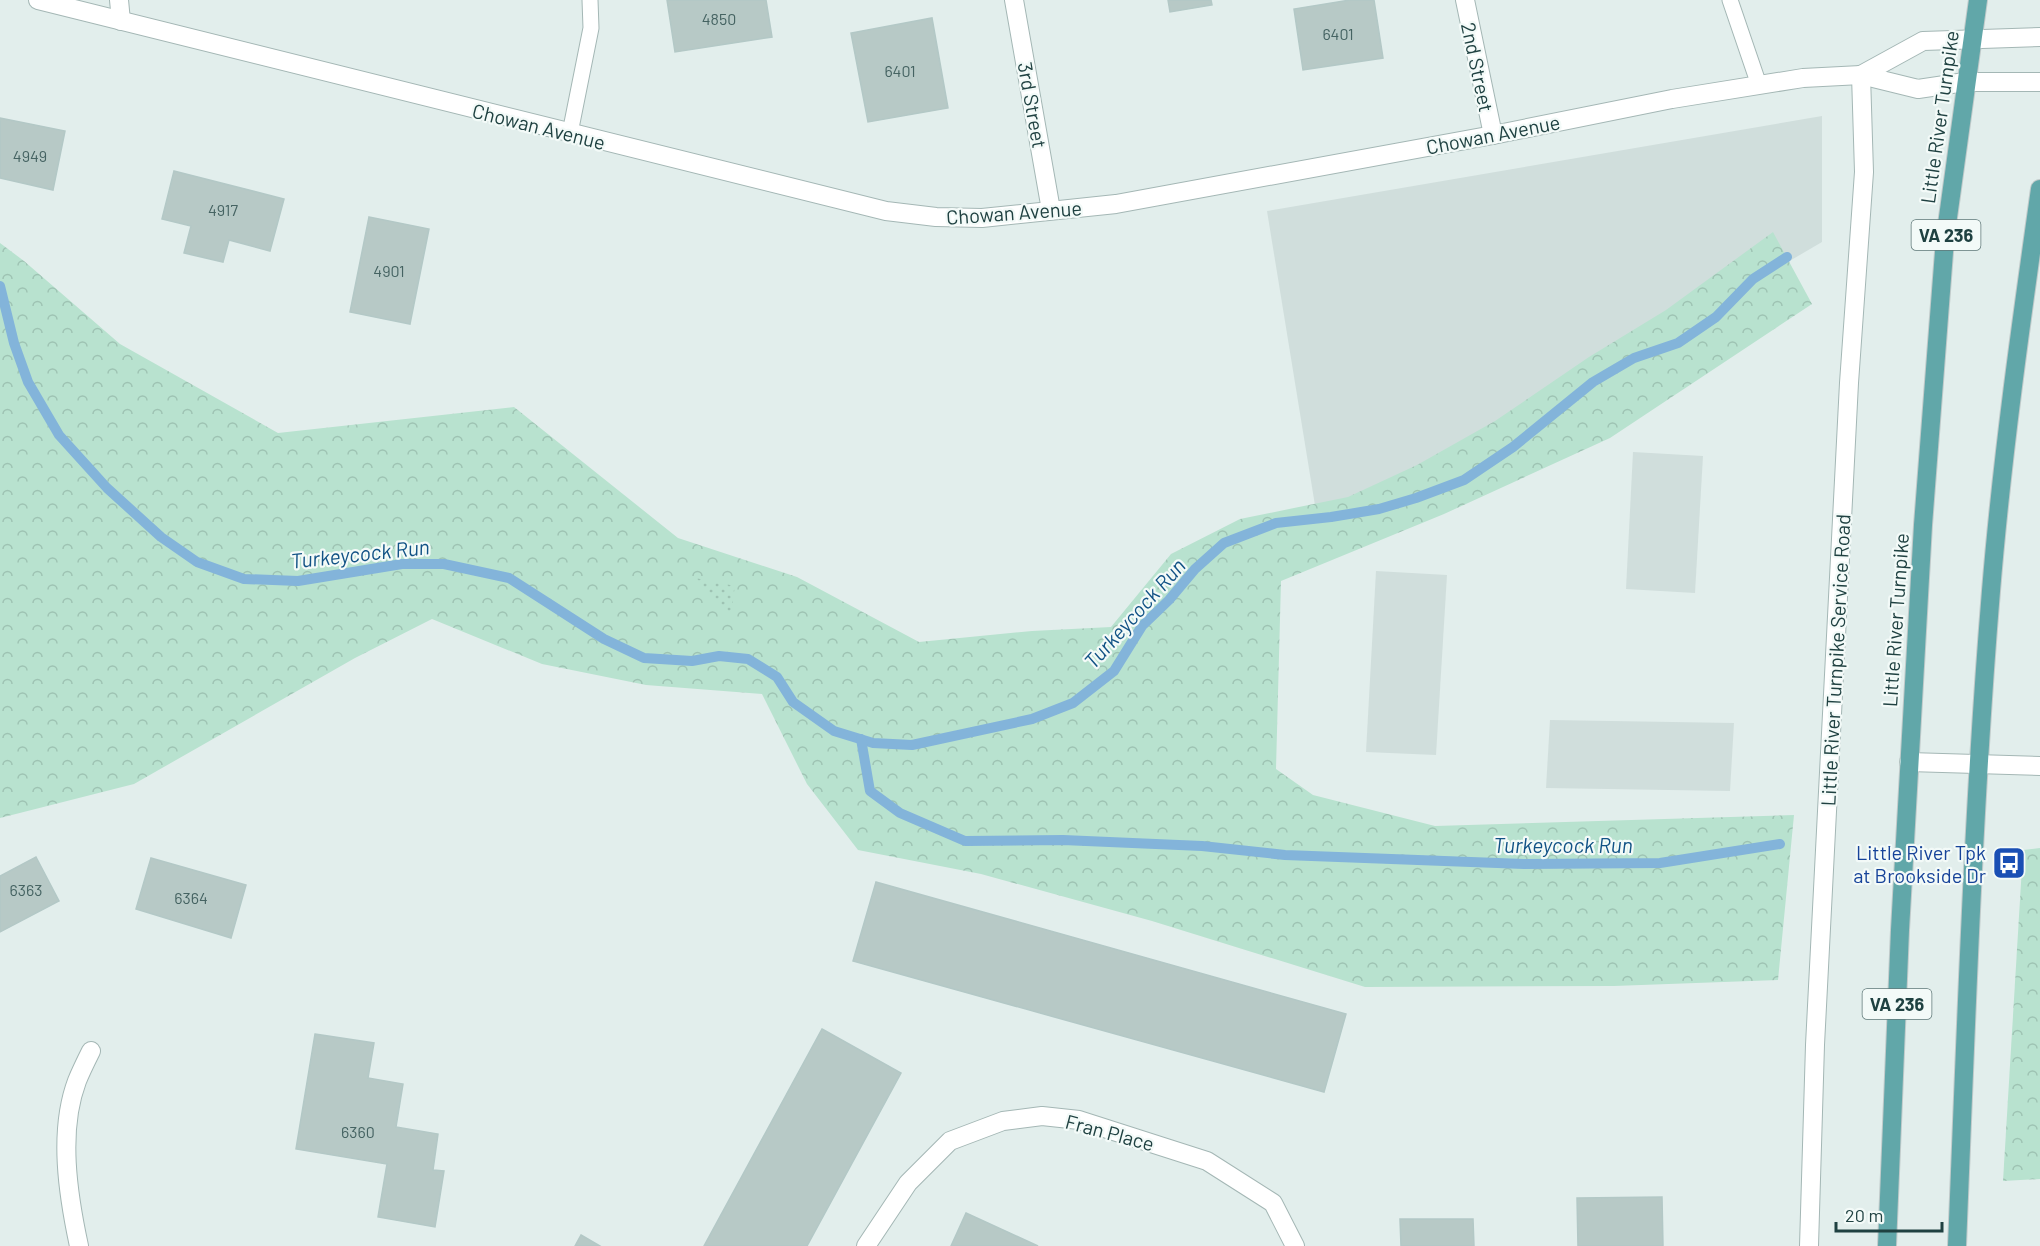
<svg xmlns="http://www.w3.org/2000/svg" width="2040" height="1246" font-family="Barlow,sans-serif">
<defs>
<pattern id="forest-crowns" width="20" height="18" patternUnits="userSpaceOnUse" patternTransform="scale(1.5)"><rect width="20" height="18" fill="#b8e2cf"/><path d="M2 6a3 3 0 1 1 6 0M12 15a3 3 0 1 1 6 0" fill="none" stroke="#9ec3b3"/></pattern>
<pattern id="park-dots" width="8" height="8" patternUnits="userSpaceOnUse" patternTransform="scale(1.5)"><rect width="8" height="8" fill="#b8e2cf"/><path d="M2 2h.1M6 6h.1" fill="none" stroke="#9ec3b3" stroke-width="1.8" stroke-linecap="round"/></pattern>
</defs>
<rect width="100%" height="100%" fill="#e2eeec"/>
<g fill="#d0dedc">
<polygon points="1822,116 1822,242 1320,536 1267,211"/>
<polygon points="1633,452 1703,456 1695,593 1626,589"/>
<polygon points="1376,571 1447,575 1436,755 1366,752"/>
<polygon points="1550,720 1734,723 1730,791 1546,788"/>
</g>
<g fill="url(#forest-crowns)">
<polygon points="1773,232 1812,304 1610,438 1444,514 1281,581 1276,769 1313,795 1435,826 1794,815 1778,980 1614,986 1365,987 1152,921 981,874 858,850 807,784 762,694 646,685 542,664 432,619 355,658 134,784 0,818 0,243 24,261 120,344 278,433 514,407 678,538 797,577 919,642 1032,631 1111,627 1171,554 1240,519 1348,497 1417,465 1495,421 1589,357 1666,310"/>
<polygon points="2040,848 2040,1179 2003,1181 2023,850"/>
</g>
<polygon fill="url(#park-dots)" points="695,578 735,586 730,616"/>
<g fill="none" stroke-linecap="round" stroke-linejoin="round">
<g stroke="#83b4da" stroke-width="10">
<polyline points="0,286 14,343 28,382 59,435 107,488 161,537 197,562 244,579 298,581 402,564 444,564 509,578 604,639 644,658 692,661 719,656 748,659 777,677 793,702 834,731 873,743 912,745 1032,719 1073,703 1114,671 1142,626 1169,600 1195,569 1224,543 1276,523 1331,517 1379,509 1416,498 1464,480 1513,447 1593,382 1634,358 1678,343 1716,317 1753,279 1787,257"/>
<polyline points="861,739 870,791 900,813 965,841 1063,840 1202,846 1285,855 1524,864 1660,863 1780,844"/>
</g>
</g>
<g fill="#b7c9c6" stroke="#b3c8c6" stroke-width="1.5">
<polygon points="667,0 766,0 772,37 675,52"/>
<polygon points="1168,0 1211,0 1212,5 1170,12"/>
<polygon points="1350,0 1374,0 1383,58 1303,70 1294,9"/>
<polygon points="932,18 948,108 868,122 851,33"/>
<polygon points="0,118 65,131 53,190 0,178"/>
<polygon points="174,171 284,199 270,251 229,240 223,262 184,253 191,226 162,219"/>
<polygon points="369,217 429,229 410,324 350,312"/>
<polygon points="36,857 59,901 0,932 0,876"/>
<polygon points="151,858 246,885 231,938 136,909"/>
<polygon points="876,882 1346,1014 1324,1092 853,961"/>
<polygon points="822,1029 901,1073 807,1246 704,1246"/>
<polygon points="315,1034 374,1043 368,1078 403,1084 396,1127 438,1134 433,1170 444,1171 435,1227 378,1217 387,1164 296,1149"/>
<polygon points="1662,1197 1663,1246 1578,1246 1577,1198"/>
<polygon points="966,1213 1038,1246 951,1246"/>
<polygon points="1400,1219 1473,1219 1474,1246 1401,1246"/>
<polygon points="581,1235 600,1246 575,1246"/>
</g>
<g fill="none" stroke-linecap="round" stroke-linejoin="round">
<defs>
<g id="service">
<polyline points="1730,0 1759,85"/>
<polyline points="570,133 591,28 590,0"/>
</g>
<g id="minor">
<polyline points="38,0 886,211 936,217 982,218 1116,204 1493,135 1672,99 1803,78 1861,75 1918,89 1965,82 2040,82"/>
<polyline points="119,0 121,21"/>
<polyline points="1014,0 1051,210"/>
<polyline points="1465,0 1493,135"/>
<polyline points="1861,75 1923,41 2040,37"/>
<path d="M79 1246C68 1195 58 1131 77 1081 81 1071 86 1061 91 1051"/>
<polyline points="866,1246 908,1183 950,1141 1003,1121 1042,1116 1079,1120 1207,1161 1273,1203 1295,1246"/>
<polyline points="1809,1246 1815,1045 1849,383 1864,172 1861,75"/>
</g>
<polyline id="tertiary" points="1909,762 2040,766"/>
<g id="primary">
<polyline points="1887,1246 1900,930 1923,525 1945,239 1978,0"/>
<path d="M1957 1246C1966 1028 1973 809 1991 591 2002 457 2021 323 2040 189"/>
</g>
</defs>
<use href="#service" stroke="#a4b7b5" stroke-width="17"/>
<use href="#minor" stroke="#a4b7b5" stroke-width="20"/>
<use href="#tertiary" stroke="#a4b7b5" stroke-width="20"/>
<use href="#primary" stroke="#c0caca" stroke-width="20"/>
<use href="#service" stroke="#fff" stroke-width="15"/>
<use href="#minor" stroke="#fff" stroke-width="18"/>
<use href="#tertiary" stroke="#fff" stroke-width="18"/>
<use href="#primary" stroke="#61a7a9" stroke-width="18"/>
</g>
<defs>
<symbol id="bus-square" viewBox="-11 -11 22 22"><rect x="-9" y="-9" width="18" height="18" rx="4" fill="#1a4fb4" stroke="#f3faf8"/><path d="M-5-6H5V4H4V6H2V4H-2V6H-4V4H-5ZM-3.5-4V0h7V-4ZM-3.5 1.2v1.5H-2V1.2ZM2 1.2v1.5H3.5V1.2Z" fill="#fff"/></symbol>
</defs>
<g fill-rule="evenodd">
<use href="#bus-square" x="1990" y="844" width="38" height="38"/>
</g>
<g text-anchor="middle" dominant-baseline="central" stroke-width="4.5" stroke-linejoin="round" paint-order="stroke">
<g font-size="16" fill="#456362">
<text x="719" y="18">4850</text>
<text x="1338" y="33">6401</text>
<text x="900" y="70">6401</text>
<text x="30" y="155">4949</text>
<text x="223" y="209">4917</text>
<text x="389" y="270">4901</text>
<text x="26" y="889">6363</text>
<text x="191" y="897">6364</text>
<text x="358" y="1131">6360</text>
</g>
<g fill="#f3faf8" stroke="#5f7878" stroke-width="1.5">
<rect x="1911.5" y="220" width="69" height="30" rx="4.5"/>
<rect x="1862.5" y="989" width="69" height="30" rx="4.5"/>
</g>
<g font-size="18" font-weight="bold" fill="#1f4141">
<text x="1946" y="235">VA 236</text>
<text x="1897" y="1004">VA 236</text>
</g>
<g font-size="20" fill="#1f4141" stroke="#f3faf8">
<text transform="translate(1478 67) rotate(78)">2nd Street</text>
<text transform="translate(1033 105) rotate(80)">3rd Street</text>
<text transform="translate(1939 117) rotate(-82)">Little River Turnpike</text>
<text transform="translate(539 126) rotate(14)">Chowan Avenue</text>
<text transform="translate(1493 134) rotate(-11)">Chowan Avenue</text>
<text transform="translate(1014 212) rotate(-4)">Chowan Avenue</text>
<text transform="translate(1895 620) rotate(-86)">Little River Turnpike</text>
<text transform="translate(1835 660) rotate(-87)">Little River Turnpike Service Road</text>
<text transform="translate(1110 1132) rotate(15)">Fran Place</text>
</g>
<g font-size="20" fill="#164399" stroke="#f3faf8" text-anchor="end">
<text x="1986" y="852">Little River Tpk<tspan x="1986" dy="23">at Brookside Dr</tspan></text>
</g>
<g font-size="21" font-style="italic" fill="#115285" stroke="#f3faf8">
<text transform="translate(360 553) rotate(-6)">Turkeycock Run</text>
<text transform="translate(1134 613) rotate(-48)">Turkeycock Run</text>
<text x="1563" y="844">Turkeycock Run</text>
</g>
</g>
<path d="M1836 1222v9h106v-9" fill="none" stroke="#1f4141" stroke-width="3"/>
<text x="1845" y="1222" font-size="18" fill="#1f4141" stroke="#f3faf8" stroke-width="4.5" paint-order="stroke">20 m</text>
</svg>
